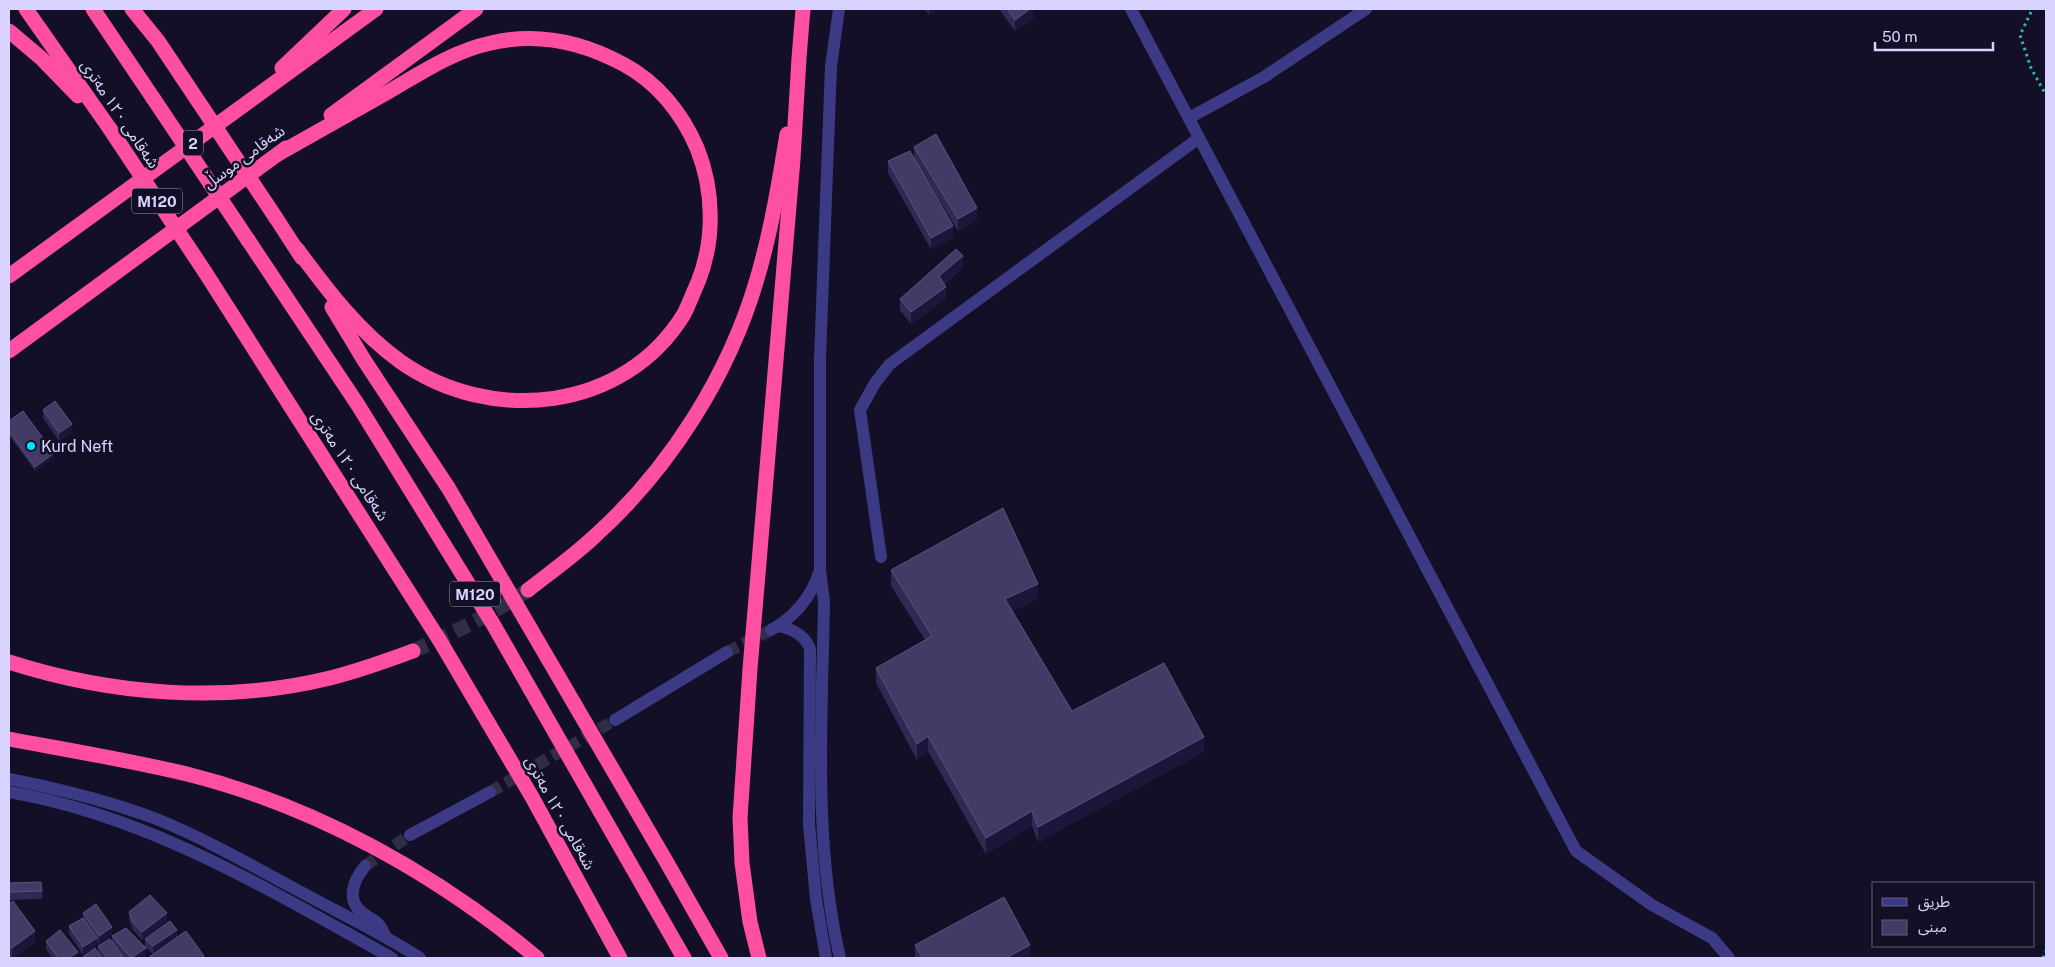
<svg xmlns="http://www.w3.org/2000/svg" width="2055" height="967" font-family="'Public Sans','Noto Sans Arabic',sans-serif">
<rect width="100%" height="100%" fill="#130f26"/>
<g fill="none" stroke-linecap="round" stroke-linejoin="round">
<g stroke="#312d47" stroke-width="12" stroke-dasharray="12 6" stroke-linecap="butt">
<polyline points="727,652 771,630"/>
<polyline points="490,792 615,720"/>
<polyline points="365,866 410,835"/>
</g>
<path stroke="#312d47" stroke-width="15" stroke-dasharray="15 8" stroke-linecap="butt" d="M413 651C454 633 491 614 528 590"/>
<g stroke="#2fb8b0" stroke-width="3" stroke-dasharray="2.5 4" stroke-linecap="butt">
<polyline points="2031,12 2020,35 2031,68 2046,95"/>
<polyline points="2043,958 2046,951"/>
</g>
<g stroke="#3d3a85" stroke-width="12">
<path d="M839 9 831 66 820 358V570L824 602C822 720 813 842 840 958"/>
<polyline points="1131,9 1576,851 1652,905 1712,938 1729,958"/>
<polyline points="1189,118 1264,77 1366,9"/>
<polyline points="881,557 860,410 875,383 890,364 1199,138"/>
<path d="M779 626C792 629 805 635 810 649L809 824 816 899 826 958"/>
<path d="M771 630C793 618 812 597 819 572"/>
<polyline points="615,720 727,652"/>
<path d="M9 779C60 789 110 801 159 820 208 840 254 867 301 892 341 914 382 933 420 958"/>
<path d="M9 792C149 816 269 890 392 958"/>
<polyline points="410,835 490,792"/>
<path d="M365 866C353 881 345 901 364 914 373 920 380 922 384 933"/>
</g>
<g stroke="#ff4fa3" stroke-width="15">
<polyline points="26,9 110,129"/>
<polyline points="93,9 153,98"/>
<polyline points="132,9 158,41 182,77"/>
<polyline points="9,31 41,58 78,96"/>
<polyline points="282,68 344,9"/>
<polyline points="331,115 476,9"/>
<path d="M278 154C315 133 351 113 388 92 421 73 453 51 491 43 537 32 582 42 623 64 657 82 682 113 697 148 714 190 715 240 698 282 693 293 689 304 684 314 624 412 491 425 401 362 359 332 328 291 297 249"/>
<polyline points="276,218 302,258"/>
<polyline points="248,240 358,405 493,624 684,958"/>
<polyline points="205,272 440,641 532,797 620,958"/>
<polyline points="9,276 376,9"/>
<polyline points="332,307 364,360 449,489 666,861 721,958"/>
<polyline points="9,351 286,148"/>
<path d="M528 590C551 572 575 555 596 535 670 468 729 375 757 279 771 232 779 183 787 134"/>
<path d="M9 662C112 695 224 704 330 678 358 671 386 661 413 651"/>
<path d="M9 739C68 750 129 760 187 774 315 806 437 874 537 958"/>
<polyline points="759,958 750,922 742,863 740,818 750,669 793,159 799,58 803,9"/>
</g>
<g stroke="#ff4fa3" stroke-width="15">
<polyline points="182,77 276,218"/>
<polyline points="153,98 248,240"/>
<polyline points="110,129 205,272"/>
</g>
</g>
<g fill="#312854">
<polygon points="925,9 939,9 929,15"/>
<polygon points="999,9 1034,9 1034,18 1015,31"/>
<polygon points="914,147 977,220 958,231 922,172 953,238 931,249 888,173 888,161 914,158"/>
<polygon points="963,268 944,284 946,299 911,324 900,310 900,299"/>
<polygon points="43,410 72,432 59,441 43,418"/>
<polygon points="9,421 54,457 35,471 9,435"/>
<polygon points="891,570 1038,599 1013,611 1072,711 1204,752 1038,842 1032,826 986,854 928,751 917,760 876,683 876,668 925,640 891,586"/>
<polygon points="9,883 42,891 42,899 9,900"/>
<polygon points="9,904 35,942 14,958 10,958 9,956"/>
<polygon points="129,912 167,921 142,940 133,930 129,920"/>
<polygon points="83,913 112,935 99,944 97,941 97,946 83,955 69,934 69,926 83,918"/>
<polygon points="112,936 146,956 142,958 124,958 118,951 124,958 83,958 83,957 98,953 98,946 112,943"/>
<polygon points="177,938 153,954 145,947 145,939"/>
<polygon points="46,941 78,958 52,958 46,949"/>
<polygon points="915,945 1030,958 915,958"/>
</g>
<g fill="#1d163a">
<polygon points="929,9 939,9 929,15"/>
<polygon points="1030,9 1034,9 1034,18 1015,31 1015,20"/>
<polygon points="977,208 977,220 958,231 958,219"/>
<polygon points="953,226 953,238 931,249 931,238"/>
<polygon points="963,256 963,268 939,287 939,276"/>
<polygon points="946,287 946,299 911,324 911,312"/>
<polygon points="72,424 72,432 59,441 59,433"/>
<polygon points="54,453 54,457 35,471 35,467"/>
<polygon points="1038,584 1038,599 1005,615 1005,599"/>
<polygon points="928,736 928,751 917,760 917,744"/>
<polygon points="1204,737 1204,752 1038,842 1038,827"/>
<polygon points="1032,811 1032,826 986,854 986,838"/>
<polygon points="167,913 167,921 142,940 142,932"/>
<polygon points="112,927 112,935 99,944 99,936"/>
<polygon points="177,930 177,938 153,954 153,946"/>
<polygon points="35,931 35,942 14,958 12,958 12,948"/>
<polygon points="97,938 97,946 83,955 83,947"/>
<polygon points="1030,945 1030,958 1006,958"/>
<polygon points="146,948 146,956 142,958 131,958"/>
<polygon points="78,952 78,958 69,958"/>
</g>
<g fill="#433a66" stroke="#5a527e">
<polygon points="1007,9 1030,9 1015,20"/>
<polygon points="936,134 977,208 958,219 914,147"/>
<polygon points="910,151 953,226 931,238 888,161"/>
<polygon points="956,249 963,256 939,276 946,287 911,312 900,299"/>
<polygon points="55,401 72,424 59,433 43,410"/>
<polygon points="23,411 54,453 35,467 9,431 9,421"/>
<polygon points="1003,508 1038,584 1005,599 1072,711 1164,663 1204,737 1038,827 1032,811 986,838 928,736 917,744 876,668 932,636 891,570"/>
<polygon points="41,882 42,891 9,892 9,883"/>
<polygon points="150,895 167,913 142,932 133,922 129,912"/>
<polygon points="1004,897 1030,945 1006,958 923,958 915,945"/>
<polygon points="13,901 35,931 12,948 9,945 9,904"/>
<polygon points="96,904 112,927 99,936 83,913"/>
<polygon points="83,918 97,938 83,947 69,926"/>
<polygon points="170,921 177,930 153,946 145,939"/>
<polygon points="126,928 146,948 131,958 112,936"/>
<polygon points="60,930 78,952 69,958 58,958 46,941"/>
<polygon points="186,931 204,956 201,958 148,958"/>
<polygon points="110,939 124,958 107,958 98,946"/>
<polygon points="95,948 102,958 84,958 83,957"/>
</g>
<circle fill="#00e5ff" stroke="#130f26" stroke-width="2" cx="31" cy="446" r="5"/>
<g text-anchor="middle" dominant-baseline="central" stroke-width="5" stroke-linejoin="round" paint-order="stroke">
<g fill="#130f26" stroke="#9e99be" stroke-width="1">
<rect x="183" y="130.5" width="20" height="25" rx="4"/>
<rect x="132" y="188.5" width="50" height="25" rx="4"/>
<rect x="450" y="581.5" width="50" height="25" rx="4"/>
</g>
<g font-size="15" font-weight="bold" fill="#d9d4ff">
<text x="193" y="143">2</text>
<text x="157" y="201">M120</text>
<text x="475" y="594">M120</text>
</g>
<g font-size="16" fill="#d9d4ff" stroke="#130f26">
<text transform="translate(120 114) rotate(56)">شەقامی ١٢٠ مەتری</text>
<text transform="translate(244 157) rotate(-36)">شەقامی موسڵ</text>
<text transform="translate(350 466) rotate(57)">شەقامی ١٢٠ مەتری</text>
<text transform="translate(560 813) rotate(61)">شەقامی ١٢٠ مەتری</text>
</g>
<g font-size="16" fill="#d9d4ff" stroke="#130f26" text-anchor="start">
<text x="41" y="446">Kurd Neft</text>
</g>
</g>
<rect width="2055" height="967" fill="none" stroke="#d9d4ff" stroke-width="20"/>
<rect x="1872" y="882" width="162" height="65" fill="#130f26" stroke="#625e7d"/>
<rect x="1882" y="898" width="25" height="8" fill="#3d3a85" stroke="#625e7d"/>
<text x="1918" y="907" font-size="15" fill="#d9d4ff">طريق</text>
<rect x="1882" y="920" width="25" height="15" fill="#433a66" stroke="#625e7d"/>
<text x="1918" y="932" font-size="15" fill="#d9d4ff">مبنى</text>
<path d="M1875 42v8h118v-8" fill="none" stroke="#d9d4ff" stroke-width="2.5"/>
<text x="1882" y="42" font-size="15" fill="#d9d4ff" stroke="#130f26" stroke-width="4" paint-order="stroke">50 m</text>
</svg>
